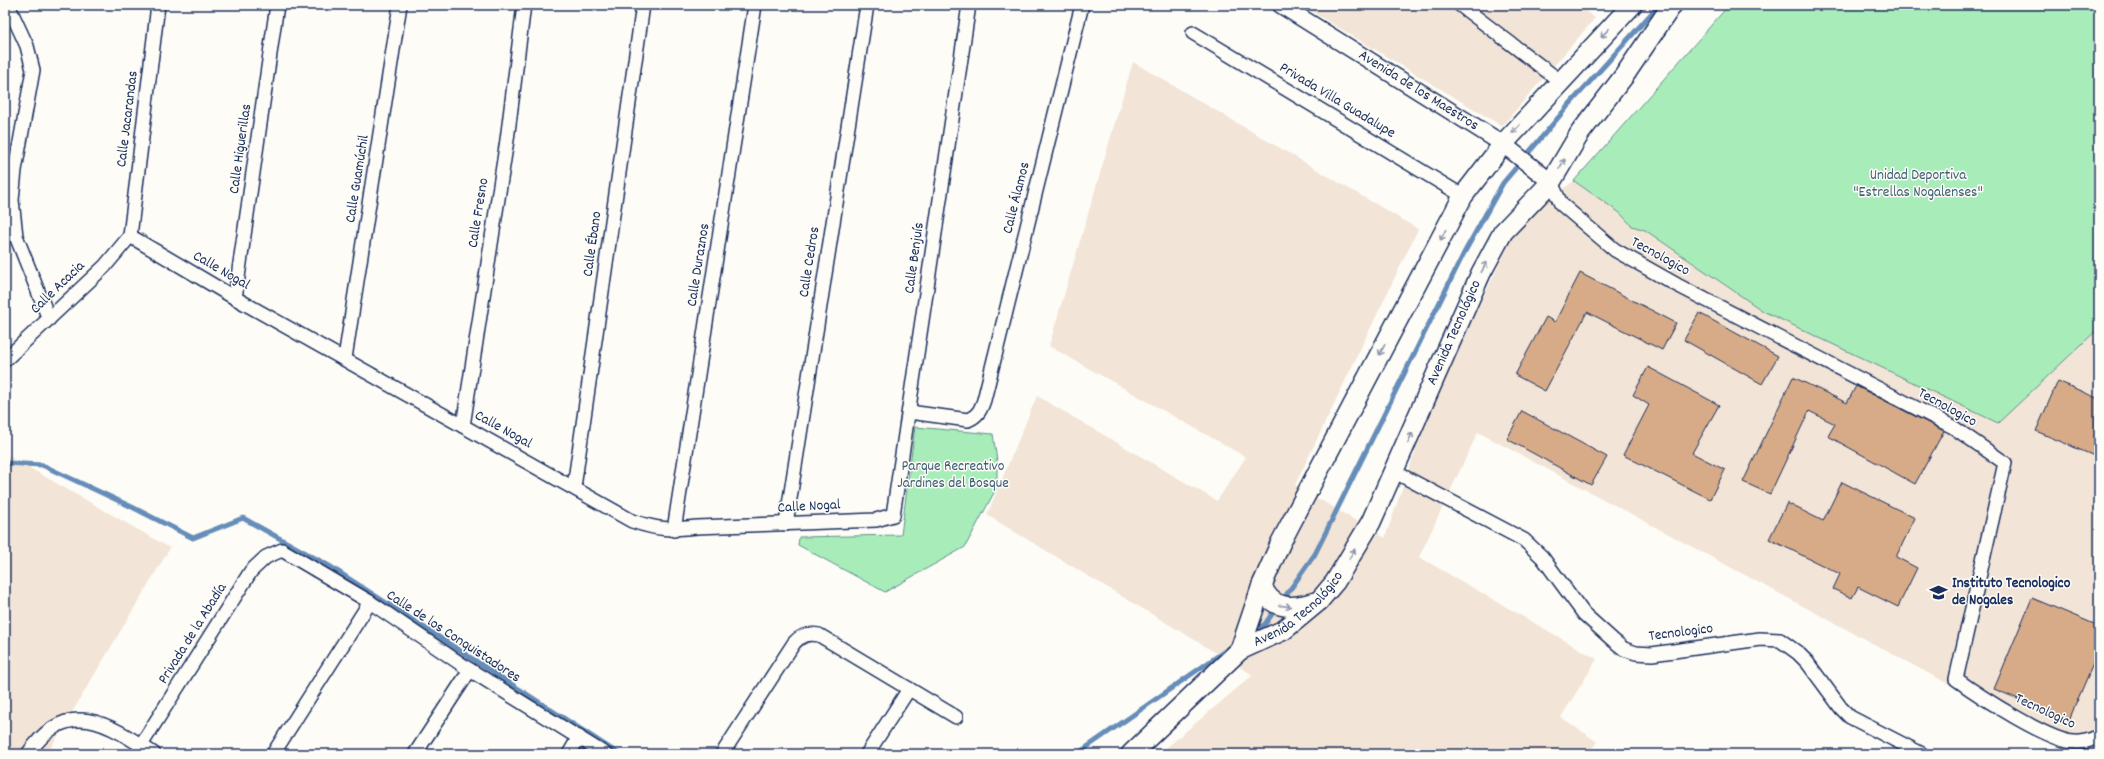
<svg xmlns="http://www.w3.org/2000/svg" width="2104" height="759" font-family="Dekko,sans-serif">
<rect width="100%" height="100%" fill="#fdfcf7"/>
<filter id="ink" filterUnits="userSpaceOnUse"><feTurbulence type="fractalNoise" baseFrequency=".025" numOctaves="2"/><feDisplacementMap in="SourceGraphic" scale="8" xChannelSelector="R" yChannelSelector="G"/><feConvolveMatrix kernelMatrix="1 2 1 2 8 2 1 2 1" color-interpolation-filters="sRGB"/></filter>
<g filter="url(#ink)">
<g fill="#f2e4d6">
<polygon points="1301,5 1577,5 1595,18 1502,126"/>
<polygon points="1133,62 1418,229 1295,485 1385,538 1431,406 1520,221 1574,181 1763,311 2040,384 2099,328 2099,754 2079,754 1478,432 1419,557 1597,659 1561,717 1597,742 1587,754 1159,754 1253,675 987,515 1037,396 1217,501 1246,457 1049,346"/>
<polygon points="5,454 170,548 47,754 5,754"/>
</g>
<g fill="#a8edb9" stroke="#628e8c">
<polygon points="1729,5 2099,5 2099,328 1998,423 1763,311 1645,230 1632,226 1620,213 1574,181"/>
<polygon points="915,427 993,434 997,461 997,487 965,547 885,592 798,545 799,537 901,535"/>
</g>
<g fill="none" stroke-linecap="round" stroke-linejoin="round">
<g stroke="#668db9" stroke-width="5">
<polyline points="5,463 42,465 132,507 193,538 243,518 331,567 619,754"/>
<polyline points="1282,601 1315,554 1464,253 1503,183 1568,106 1659,5"/>
<polyline points="1252,633 1265,624 1277,607"/>
<polyline points="1077,754 1232,646"/>
</g>
</g>
<g fill="#d7ab88" stroke="#1b2f5e">
<polygon points="1580,273 1676,323 1662,350 1587,312 1545,391 1515,375 1546,317 1555,322"/>
<polygon points="1699,313 1778,356 1762,384 1684,340"/>
<polygon points="1648,367 1719,405 1692,453 1725,470 1710,499 1623,455 1649,405 1633,395"/>
<polygon points="1793,377 1847,403 1856,386 1944,431 1915,484 1828,436 1835,424 1809,411 1770,494 1743,482"/>
<polygon points="2058,381 2099,399 2099,458 2036,431"/>
<polygon points="1522,411 1607,457 1591,485 1507,439"/>
<polygon points="1842,482 1915,518 1896,557 1917,568 1898,607 1858,587 1852,598 1833,589 1840,574 1769,539 1787,503 1823,521"/>
<polygon points="2032,598 2099,626 2099,650 2069,720 1994,689"/>
</g>
<g fill="none" stroke-linecap="round" stroke-linejoin="round">
<defs>
<g id="minor">
<polyline points="8,5 27,46 33,70 15,170 12,200 16,236 49,319"/>
<polyline points="1460,5 1560,81"/>
<polyline points="1193,33 1463,196"/>
<path d="M1551 182 1561 204 1615 250 1677 285 1953 427 2005 463 1956 679C1978 695 2050 742 2075 742 2084 743 2091 740 2099 736"/>
<path d="M130 236 235 298 632 521C659 530 669 530 697 527L876 520 893 515 969 5"/>
<polyline points="130,236 158,5"/>
<polyline points="235,298 277,5"/>
<polyline points="345,358 400,5"/>
<polyline points="5,360 105,266 130,236"/>
<path d="M909 412 968 420C978 416 981 409 984 400L1082 5"/>
<polyline points="463,426 507,140 524,5"/>
<polyline points="1395,472 1524,540 1542,557 1584,614 1614,641 1624,649 1636,653 1652,654 1760,639 1780,640 1798,653 1807,662 1841,708 1850,717 1922,754"/>
<polyline points="574,487 643,5"/>
<polyline points="786,524 867,5"/>
<polyline points="674,530 755,5"/>
<polyline points="141,745 251,571 266,557 282,550 370,602 470,670 605,754"/>
<path d="M28 754C67 696 108 723 154 754"/>
<polyline points="273,754 370,602"/>
<polyline points="415,754 470,670"/>
<polyline points="569,754 579,737"/>
<path d="M722 754 794 643C801 635 808 633 819 635L956 717"/>
<polyline points="867,754 909,689"/>
</g>
<g id="tertiary">
<path id="s1" d="M1281 5 1503 144 1551 182"/>
</g>
<g id="secondary">
<path d="M1262 585C1271 613 1296 608 1319 601"/>
<polyline points="1240,650 1262,585 1281,542 1463,196 1503,144 1632,5"/>
<path id="s2" d="M1131 754 1240 650 1284 630 1319 601 1335 582 1371 522 1481 273 1503 232 1551 182 1580 133 1624 76 1672 5"/>
</g>
</defs>
<use href="#minor" stroke="#1b2f5e" stroke-width="16"/>
<use href="#tertiary" stroke="#1b2f5e" stroke-width="19"/>
<use href="#secondary" stroke="#1b2f5e" stroke-width="22"/>
<use href="#minor" stroke="#fdfcf7" stroke-width="13"/>
<use href="#tertiary" stroke="#fdfcf7" stroke-width="16"/>
<use href="#secondary" stroke="#fdfcf7" stroke-width="19"/>
</g>
<defs><path id="oneway-shaft" d="M-6 0H5M1.5-3L5.5 0L1.5 3" fill="none" stroke-width="1.6" stroke-linecap="round" stroke-linejoin="round"/></defs>
<g stroke="#8c96aa">
<use href="#oneway-shaft" transform="translate(1605 33) rotate(133)"/>
<use href="#oneway-shaft" transform="translate(1516 129) rotate(132)"/>
<use href="#oneway-shaft" transform="translate(1562 164) rotate(-60)"/>
<use href="#oneway-shaft" transform="translate(1443 235) rotate(117)"/>
<use href="#oneway-shaft" transform="translate(1484 267) rotate(-63)"/>
<use href="#oneway-shaft" transform="translate(1382 350) rotate(118)"/>
<use href="#oneway-shaft" transform="translate(1410 438) rotate(-67)"/>
<use href="#oneway-shaft" transform="translate(1352 554) rotate(-59)"/>
<use href="#oneway-shaft" transform="translate(1285 606) rotate(6)"/>
</g>
</g>
<defs>
<symbol id="university-bare" viewBox="-9 -9 18 18"><path d="M0-5L7-2L0 1L-7-2ZM-4 1L0 2.5L4 1V4Q0 6-4 4Z" fill="#1b2f5e" stroke="#fdfcf7" stroke-width="2.5" paint-order="stroke"/></symbol>
</defs>
<g fill-rule="evenodd">
<use href="#university-bare" x="1926" y="580" width="25" height="25"/>
</g>
<g text-anchor="middle" dominant-baseline="central" stroke-width="3" stroke-linejoin="round" paint-order="stroke">
<g font-size="15" fill="#1b2f5e" stroke="#fdfcf7">
<text stroke="none"><textPath href="#s1" startOffset="162">Avenida de los Maestros</textPath></text>
<text transform="translate(1337 101) rotate(31)">Privada Villa Guadalupe</text>
<text transform="translate(128 119) rotate(-83)">Calle Jacarandas</text>
<text transform="translate(241 149) rotate(-82)">Calle Higuerillas</text>
<text transform="translate(358 179) rotate(-81)">Calle Guamúchil</text>
<text transform="translate(1017 198) rotate(-76)">Calle Álamos</text>
<text transform="translate(479 213) rotate(-81)">Calle Fresno</text>
<text transform="translate(593 244) rotate(-82)">Calle Ébano</text>
<text transform="translate(1660 257) rotate(29)">Tecnologico</text>
<text transform="translate(915 258) rotate(-82)">Calle Benjuís</text>
<text transform="translate(810 262) rotate(-81)">Calle Cedros</text>
<text transform="translate(699 265) rotate(-81)">Calle Duraznos</text>
<text transform="translate(221 271) rotate(30)">Calle Nogal</text>
<text transform="translate(58 288) rotate(-44)">Calle Acacia</text>
<text stroke="none"><textPath href="#s2" startOffset="546">Avenida Tecnológico</textPath></text>
<text transform="translate(1947 408) rotate(29)">Tecnologico</text>
<text transform="translate(503 430) rotate(29)">Calle Nogal</text>
<text transform="translate(809 507) rotate(-3)">Calle Nogal</text>
<text stroke="none"><textPath href="#s2" startOffset="223">Avenida Tecnológico</textPath></text>
<text transform="translate(1681 633) rotate(-7)">Tecnologico</text>
<text transform="translate(193 634) rotate(-58)">Privada de la Abadía</text>
<text transform="translate(453 637) rotate(33)">Calle de los Conquistadores</text>
<text transform="translate(2045 712) rotate(25)">Tecnologico</text>
</g>
<g font-size="15" fill="#3e5e75" stroke="#fdfcf7">
<text x="1918" y="176">Unidad Deportiva<tspan x="1918" dy="17">"Estrellas Nogalenses"</tspan></text>
<text x="953" y="467">Parque Recreativo<tspan x="953" dy="17">Jardines del Bosque</tspan></text>
</g>
<g font-size="15" font-weight="bold" fill="#1b2f5e" stroke="#fdfcf7" text-anchor="start">
<text x="1952" y="584">Instituto Tecnologico<tspan x="1952" dy="17">de Nogales</tspan></text>
</g>
</g>
<rect width="2104" height="759" fill="none" stroke="#fdfcf7" stroke-width="20"/>
<rect x="10" y="10" width="2084" height="739" fill="none" stroke="#1b2f5e" stroke-width="1.5" filter="url(#ink)"/>
</svg>
